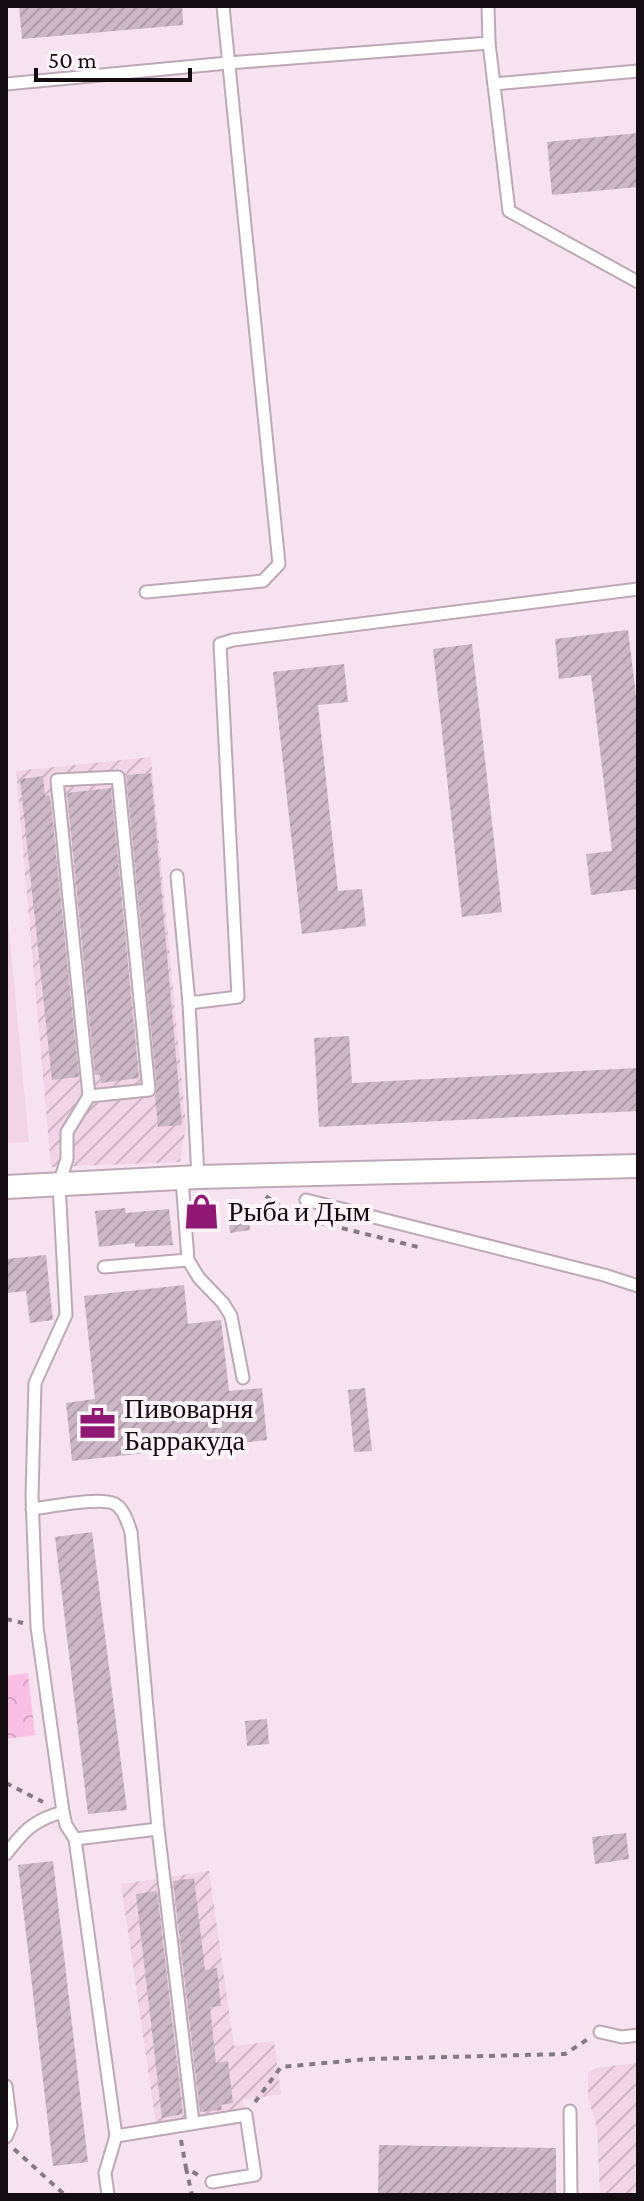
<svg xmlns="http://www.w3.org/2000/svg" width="644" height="2201" font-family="'Crimson Pro',serif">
<defs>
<pattern id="industrial-furrows" width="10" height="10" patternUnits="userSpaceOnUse" patternTransform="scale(2)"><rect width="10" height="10" fill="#f1d5e6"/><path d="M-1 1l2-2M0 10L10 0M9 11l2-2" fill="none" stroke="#ceb6c4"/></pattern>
<pattern id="park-crowns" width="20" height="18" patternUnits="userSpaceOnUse" patternTransform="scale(2)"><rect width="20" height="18" fill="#fabfe5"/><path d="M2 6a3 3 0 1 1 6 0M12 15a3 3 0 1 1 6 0" fill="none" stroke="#d5a3c3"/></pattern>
<pattern id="building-hatch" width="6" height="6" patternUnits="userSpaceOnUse" patternTransform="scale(2)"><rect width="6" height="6" fill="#ccb8c5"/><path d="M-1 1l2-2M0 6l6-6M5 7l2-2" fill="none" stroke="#ae9da8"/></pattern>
</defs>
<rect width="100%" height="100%" fill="#f7e3f0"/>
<polygon fill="#f1d5e6" points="6,898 29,1142 6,1143"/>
<g fill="url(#industrial-furrows)">
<polygon points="151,757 186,1126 180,1162 51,1167 16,771"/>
<polygon points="209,1871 234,2046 274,2041 281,2094 243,2100 244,2112 156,2124 121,1884"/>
<polygon points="638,2063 638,2195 600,2195 597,2128 588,2098 588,2073 595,2068"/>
</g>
<polygon fill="url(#park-crowns)" points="28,1673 35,1735 6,1739 6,1676"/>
<g fill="url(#building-hatch)">
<polygon points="19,6 182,6 183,25 22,39"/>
<polygon points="638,133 638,187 552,195 547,142"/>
<polygon points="628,630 638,712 638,889 591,895 586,854 612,851 591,675 559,679 555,639"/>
<polygon points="472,644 502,912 462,917 433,649"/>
<polygon points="344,664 348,702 318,705 338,891 362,889 366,926 302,934 273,672"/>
<polygon points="151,773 182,1125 158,1127 155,1096 157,1089 126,775"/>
<polygon points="43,776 45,796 50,795 79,1077 52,1080 20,779"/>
<polygon points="111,788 139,1078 101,1083 100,1075 95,1075 67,793"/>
<polygon points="349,1036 352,1083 638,1068 638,1111 319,1127 314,1038"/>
<polygon points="125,1208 126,1213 169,1209 173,1245 135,1247 135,1243 99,1247 95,1211"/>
<polygon points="248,1210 250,1230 230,1233 228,1212"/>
<polygon points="46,1255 53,1320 30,1323 26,1291 6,1293 6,1259"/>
<polygon points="184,1285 188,1324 221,1320 229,1391 262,1388 267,1440 72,1461 66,1403 95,1399 84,1296"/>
<polygon points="365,1388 372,1451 354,1452 348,1390"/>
<polygon points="92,1532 127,1810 88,1814 55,1537"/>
<polygon points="267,1719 269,1744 247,1746 245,1721"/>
<polygon points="626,1833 629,1859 595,1864 592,1837"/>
<polygon points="53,1861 88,2162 53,2166 18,1865"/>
<polygon points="194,1878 205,1970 217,1968 221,2006 210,2007 216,2063 228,2061 233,2103 221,2105 222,2110 200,2112 173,1881"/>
<polygon points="157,1891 183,2114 162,2118 136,1894"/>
<polygon points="379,2145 556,2148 556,2195 378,2195"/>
</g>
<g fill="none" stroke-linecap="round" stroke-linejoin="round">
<defs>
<g id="lane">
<polyline points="489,43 509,211 638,282"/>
<polyline points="6,84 228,63 489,43 488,6"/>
<polyline points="494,84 638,71"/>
<polyline points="146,592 263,581 279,564 223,6"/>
<polyline points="177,876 189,1003 198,1177"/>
<polyline points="189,1003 238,997 220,644 233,640 638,589"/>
<polyline points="89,1096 149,1090 118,777 57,780 89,1096 67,1132 67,1159 59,1184 66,1315 35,1383 32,1496 37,1627 63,1812 66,1825 75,1839 116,2136 105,2173 108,2195"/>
<polyline points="182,1179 188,1260 199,1278 223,1303 231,1316 243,1378"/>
<polyline points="306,1200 604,1275 638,1286"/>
<polyline points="104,1267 188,1260"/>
<path d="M32 1509C50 1507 101 1496 115 1504 124 1509 128 1523 131 1532L158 1829"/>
<polyline points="75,1839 158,1829 193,2123"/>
<path d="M6 1854C24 1831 33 1820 63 1812"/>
<polyline points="600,2032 622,2037 638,2035"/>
<polyline points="6,2086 11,2126 6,2137"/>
<polyline points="570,2111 571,2195"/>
<polyline points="116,2136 246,2115 255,2175 212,2182"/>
</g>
<polyline id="street" points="6,1187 198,1177 638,1166"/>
</defs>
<use href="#lane" stroke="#bda9b6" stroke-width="15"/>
<use href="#street" stroke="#bda9b6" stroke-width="26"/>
<g stroke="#877982" stroke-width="4" stroke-dasharray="6 6" stroke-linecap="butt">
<polyline points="266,1196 293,1216 422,1248"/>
<polyline points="6,1619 23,1623"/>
<polyline points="6,1783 43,1802"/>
<polyline points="255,2102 281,2067 368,2059 565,2054 588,2039"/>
<polyline points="181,2140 186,2168 198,2175"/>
<polyline points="14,2149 65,2195"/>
<polyline points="186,2168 192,2195"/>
</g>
<use href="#lane" stroke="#fff" stroke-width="11"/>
<use href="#street" stroke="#fff" stroke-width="22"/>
</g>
<defs>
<symbol id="shop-bare" viewBox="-9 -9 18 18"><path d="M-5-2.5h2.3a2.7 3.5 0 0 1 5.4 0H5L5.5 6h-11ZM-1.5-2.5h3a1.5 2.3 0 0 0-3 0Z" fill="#911775" stroke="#fdf4f9" stroke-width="2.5" paint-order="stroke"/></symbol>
<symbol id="office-bare" viewBox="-9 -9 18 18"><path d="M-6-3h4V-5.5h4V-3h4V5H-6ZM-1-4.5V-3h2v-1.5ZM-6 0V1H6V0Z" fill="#911775" stroke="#fdf4f9" stroke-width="2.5" paint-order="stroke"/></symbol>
</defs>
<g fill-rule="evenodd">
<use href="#shop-bare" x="176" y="1186" width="51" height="51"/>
<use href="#office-bare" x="72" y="1398" width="51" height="51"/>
</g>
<g text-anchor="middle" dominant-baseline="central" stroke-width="8" stroke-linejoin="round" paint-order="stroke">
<g font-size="28" fill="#130c10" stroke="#fdf4f9" text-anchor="start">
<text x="228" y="1211">Рыба и Дым</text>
<text x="124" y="1408">Пивоварня<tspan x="124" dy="32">Барракуда</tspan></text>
</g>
</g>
<rect width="644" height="2201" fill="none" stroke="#130c10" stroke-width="16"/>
<path d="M36 68v12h154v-12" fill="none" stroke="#130c10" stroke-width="4"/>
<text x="48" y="68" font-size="24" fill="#130c10" stroke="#fdf4f9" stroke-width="6" paint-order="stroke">50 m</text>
</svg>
